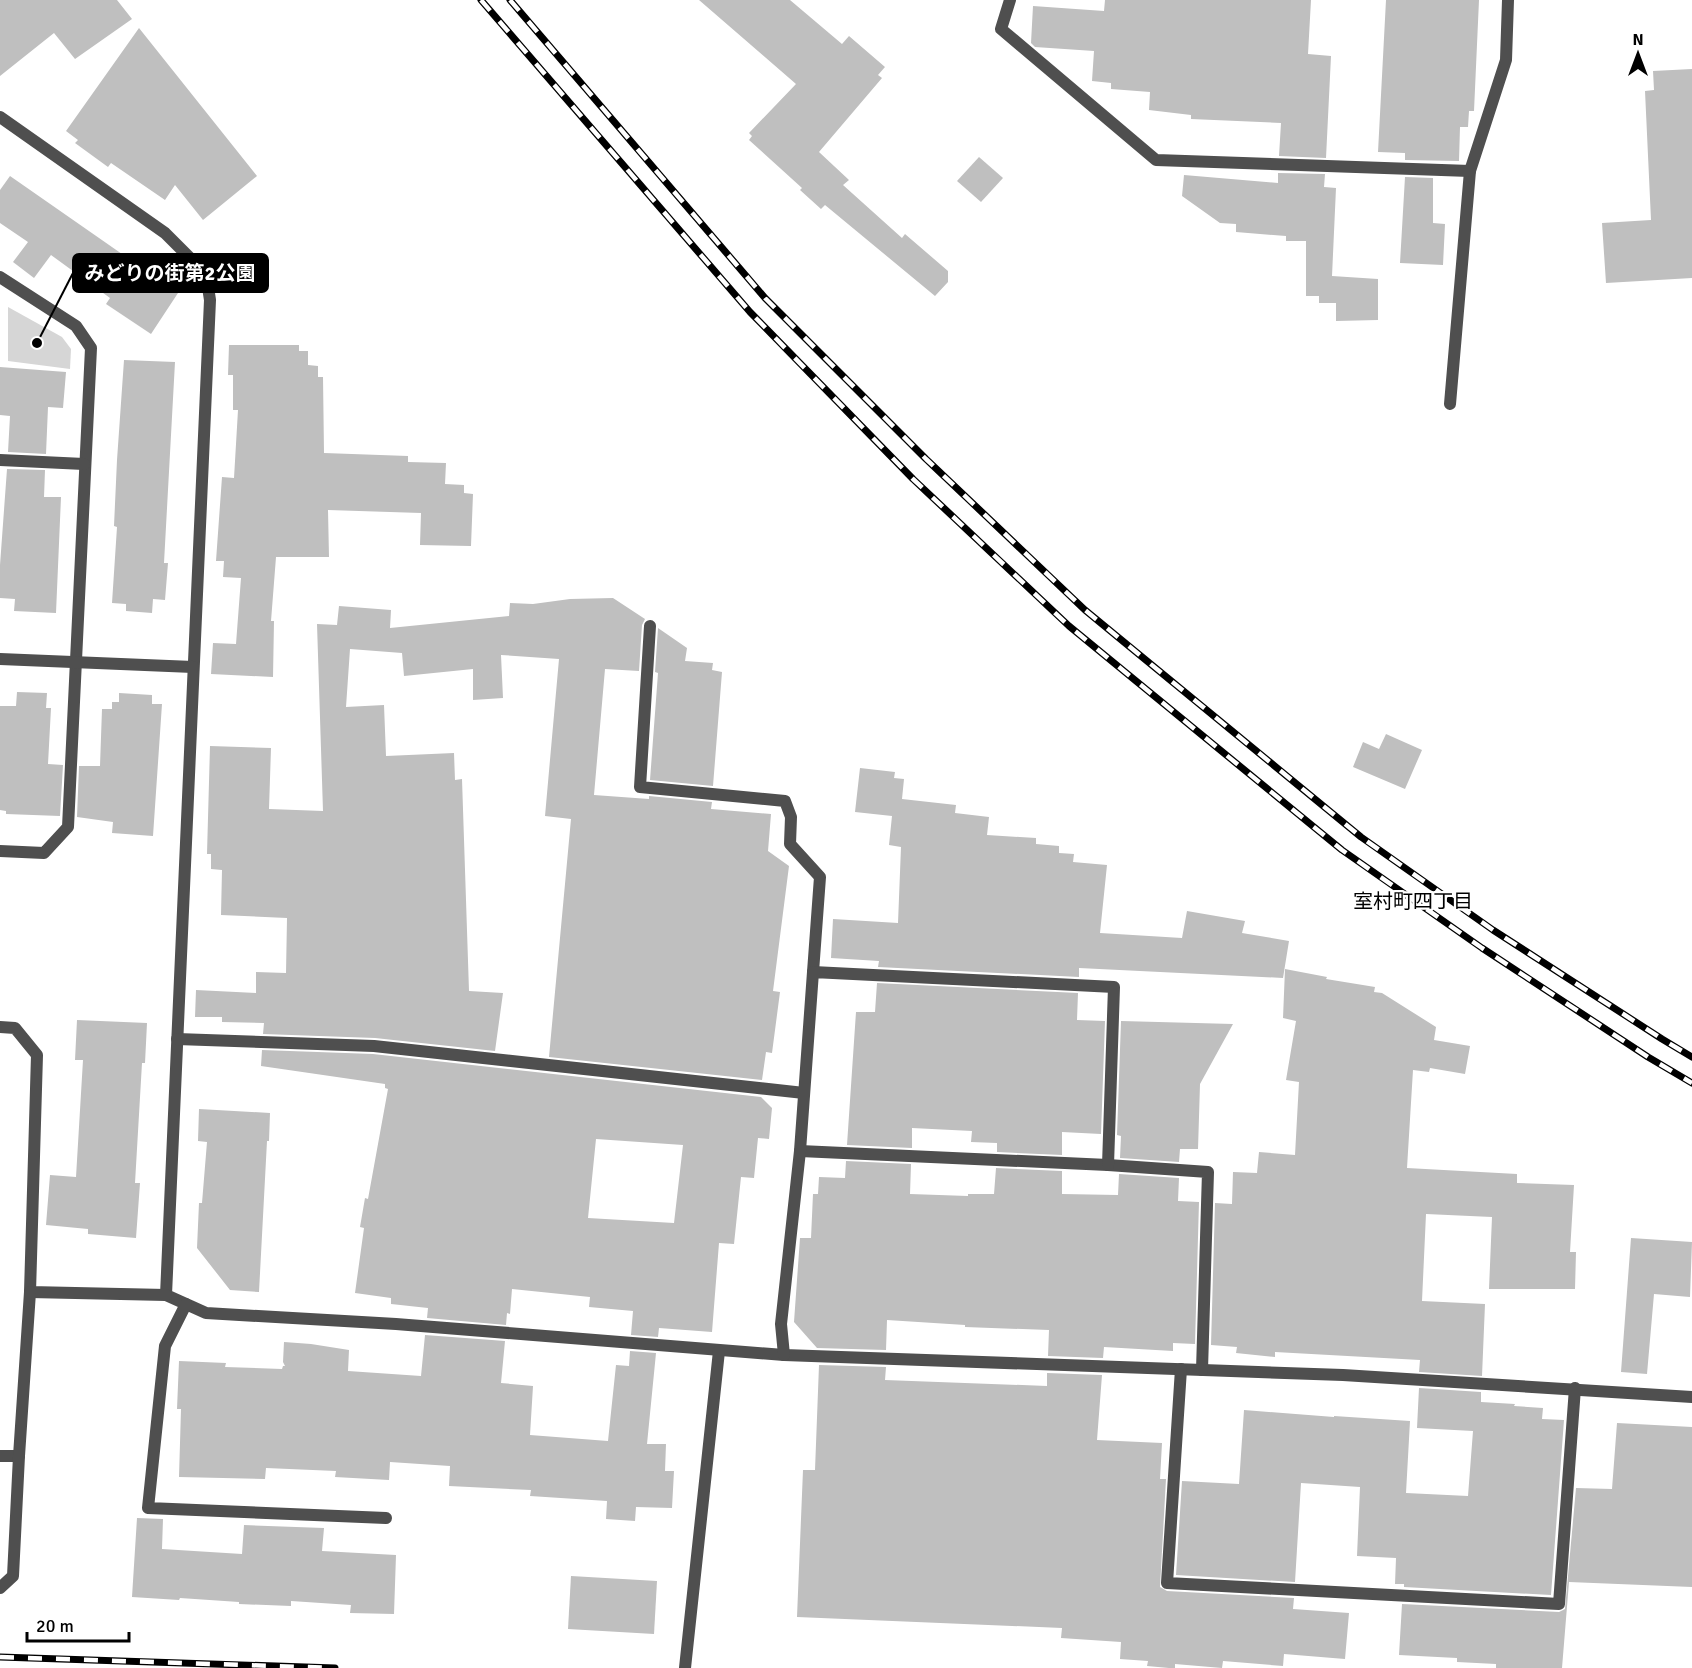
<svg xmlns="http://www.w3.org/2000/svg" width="1692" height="1668" font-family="Signika,'Noto Sans JP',sans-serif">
<rect width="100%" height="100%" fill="#fff"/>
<polygon fill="#d6d6d6" points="8,307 62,337 71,349 70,369 8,361"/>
<g fill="#bfbfbf" fill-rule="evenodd">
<polygon points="0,0 117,0 132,19 75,59 54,33 0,76"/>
<polygon points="699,0 790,0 842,44 849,36 885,67 878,75 882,78 819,152 849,180 843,185 902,238 905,234 948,271 948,282 935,296 825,205 821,209 800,190 802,188 749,140 752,136 749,133 796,84"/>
<polygon points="1105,0 1311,0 1308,54 1331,56 1326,158 1279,156 1281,123 1191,119 1191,115 1149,110 1150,92 1111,89 1111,83 1092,81 1094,51 1035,47 1031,43 1033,6 1104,11"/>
<polygon points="1386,0 1479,0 1474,111 1469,111 1468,127 1460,127 1459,161 1405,160 1405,153 1378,152"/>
<polygon points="139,28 257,176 203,220 175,185 165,200 111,163 108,167 75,143 78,140 66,131"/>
<polygon points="1692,69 1692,278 1606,283 1602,223 1651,220 1645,91 1654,90 1653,71"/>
<polygon points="979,157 1003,178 981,202 957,181"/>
<polygon points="1278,173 1325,174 1324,187 1336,188 1332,276 1378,279 1378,320 1336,321 1336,303 1319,303 1319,296 1306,296 1306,241 1286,241 1286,236 1236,232 1236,224 1220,223 1182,196 1184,175 1278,183"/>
<polygon points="10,176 178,293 151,334 106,304 110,298 51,255 34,278 13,262 28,242 0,223 0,190"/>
<polygon points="1405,177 1433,178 1433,223 1445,224 1443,265 1400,263"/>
<polygon points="229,345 299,345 299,351 308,351 308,365 318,366 318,377 323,377 324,453 408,456 408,462 446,463 445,484 464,485 464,493 473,494 471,546 420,545 421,513 328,510 329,557 276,557 271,621 274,621 273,677 211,674 213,643 236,644 241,578 223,577 224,561 216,561 222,477 234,478 238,410 233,410 233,375 228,375"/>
<polygon points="124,360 175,362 164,563 168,563 165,600 153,599 152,613 126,611 126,604 112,603 117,527 114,526 117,460"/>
<polygon points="0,367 66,372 63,408 48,407 46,454 8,452 10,416 0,415"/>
<polygon points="7,469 45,470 44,497 61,497 56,613 14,611 15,599 0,598 0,565"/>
<polygon points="613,598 645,619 642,625 639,671 605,669 594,795 649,799 649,796 712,802 711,809 771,814 768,851 789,866 773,991 780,992 772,1053 766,1052 762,1080 549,1057 571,819 545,816 559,659 501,655 503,698 473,700 473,669 404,676 402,653 350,649 346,707 384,705 386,756 454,753 455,780 462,779 469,991 503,993 495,1051 375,1038 263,1034 264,1023 222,1022 222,1017 195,1017 196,990 256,993 256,972 286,973 287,918 221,915 222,870 211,869 211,854 207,854 210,746 271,748 269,809 323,811 317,624 337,625 339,606 391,610 390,628 509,616 510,603 533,604 570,599"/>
<polygon points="658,628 687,648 685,661 713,663 712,670 722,672 713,786 650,780 658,673 655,672"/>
<polygon points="17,692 47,693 46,708 51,708 48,764 63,765 60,816 6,814 6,811 0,810 0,706 16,706"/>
<polygon points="119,693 152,695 152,704 162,704 153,836 112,833 113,822 77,817 79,766 100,766 102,709 112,709 112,702 119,702"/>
<polygon points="1386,734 1422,750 1405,789 1353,767 1363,742 1379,749"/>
<polygon points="860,768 895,772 894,778 904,779 902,799 956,805 955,813 989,817 987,835 1036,838 1036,844 1059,846 1059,853 1074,854 1073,862 1107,865 1100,933 1182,938 1187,911 1245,921 1242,933 1289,941 1283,978 1079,968 1079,977 878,967 879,961 831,958 833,919 898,923 901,847 889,845 892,816 855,812"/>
<polygon points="1285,969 1327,977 1326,979 1375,987 1374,992 1382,993 1436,1027 1434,1040 1470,1046 1465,1074 1430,1068 1429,1072 1413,1070 1407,1168 1517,1174 1517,1183 1574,1185 1570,1252 1576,1252 1575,1289 1489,1289 1492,1217 1426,1214 1422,1301 1485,1304 1482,1376 1419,1372 1420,1360 1275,1352 1275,1357 1236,1353 1237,1347 1211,1345 1215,1203 1232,1204 1233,1172 1257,1173 1259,1152 1295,1155 1299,1082 1286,1080 1296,1021 1283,1018"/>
<polygon points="877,983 1078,993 1077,1020 1105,1021 1101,1134 1062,1132 1062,1155 997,1152 997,1143 971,1142 972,1131 912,1128 912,1148 847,1145 856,1012 875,1012"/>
<polygon points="77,1020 147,1023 145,1063 142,1063 135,1183 140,1183 136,1238 88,1234 88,1229 46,1225 50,1175 76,1177 83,1060 75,1060"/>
<polygon points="1121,1021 1233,1024 1200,1084 1198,1149 1180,1149 1179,1162 1120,1158 1121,1136 1117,1135"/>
<path d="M262 1050 373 1054 761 1097 772 1108 769 1139 758 1138 754 1178 741 1177 734 1244 719 1243 712 1332 659 1328 658 1337 631 1335 633 1311 589 1307 590 1297 512 1289 510 1314 507 1313 506 1325 427 1318 428 1308 391 1304V1298L355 1293 364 1228 360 1227 365 1198 368 1199 388 1089 385 1088V1084L261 1066ZM596 1139 683 1145 674 1223 588 1218Z"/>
<polygon points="199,1109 270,1113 269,1141 267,1141 259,1292 230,1290 197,1248 199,1203 202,1203 207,1142 198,1141"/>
<polygon points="846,1161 911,1164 910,1194 968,1196 968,1194 994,1194 996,1168 1062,1171 1062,1194 1118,1195 1119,1174 1179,1178 1178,1201 1199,1202 1195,1344 1173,1343 1173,1351 1104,1347 1103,1358 1048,1356 1049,1330 965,1327 965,1325 887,1320 886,1350 817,1348 794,1322 800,1238 811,1238 813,1194 818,1194 819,1177 845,1178"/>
<polygon points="1631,1238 1692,1242 1690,1297 1654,1294 1647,1374 1621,1372"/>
<polygon points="425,1335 505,1341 501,1383 533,1386 530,1435 608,1441 616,1365 629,1366 630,1351 656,1353 647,1444 666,1444 665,1471 674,1471 672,1508 636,1507 635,1521 606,1519 607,1501 530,1496 531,1490 449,1486 450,1466 390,1462 389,1480 335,1477 336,1471 266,1468 265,1479 179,1477 181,1409 177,1409 179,1361 226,1363 225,1367 282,1369 283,1366 285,1366 283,1362 284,1342 311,1344 349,1350 348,1371 421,1376"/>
<polygon points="819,1365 886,1367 885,1380 1047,1386 1047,1373 1102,1375 1097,1440 1162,1443 1160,1479 1166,1479 1160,1587 1167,1591 1294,1598 1293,1609 1349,1613 1345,1659 1284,1654 1283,1666 1223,1661 1222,1668 1175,1664 1175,1668 1169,1668 1147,1666 1148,1661 1120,1659 1121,1642 1061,1638 1062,1628 797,1617 803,1470 815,1470"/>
<polygon points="1419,1388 1481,1392 1481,1402 1515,1404 1514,1406 1543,1408 1542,1419 1564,1420 1551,1595 1404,1587 1404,1584 1395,1584 1396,1558 1357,1556 1360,1487 1301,1483 1295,1582 1176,1575 1182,1481 1239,1484 1244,1410 1334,1417 1334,1416 1410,1421 1406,1493 1468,1496 1473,1431 1417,1428"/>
<polygon points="1617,1423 1692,1427 1692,1587 1569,1582 1562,1668 1496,1668 1496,1664 1457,1662 1457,1658 1399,1655 1402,1604 1559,1612 1565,1609 1576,1488 1612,1489"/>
<polygon points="137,1518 163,1519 162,1549 242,1554 244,1525 324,1528 322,1551 396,1555 394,1614 350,1613 351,1605 291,1601 291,1606 239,1604 239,1602 180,1598 179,1600 132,1597"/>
<polygon points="571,1576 657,1581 654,1634 568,1629"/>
</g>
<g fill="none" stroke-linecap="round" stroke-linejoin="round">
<polyline stroke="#4f4f4f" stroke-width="12" points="1450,404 1470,171"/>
<g stroke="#4f4f4f" stroke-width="12">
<polyline points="1010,0 1001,29 1156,160 1470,171 1506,60 1508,0"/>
<polyline points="0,117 165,233 206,274 210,300 166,1295 206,1313 396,1324 784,1355 1343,1375 1692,1397"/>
<polyline points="0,277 76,326 91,348 68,827 44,853 0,851"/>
<polyline points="0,460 84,464"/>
<polyline points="650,626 640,787 785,801 791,817 790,844 820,877 813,972"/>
<polyline points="0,659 193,667"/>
<polyline points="0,1027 15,1028 37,1055 30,1292 166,1295"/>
<polyline points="177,1039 374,1046 804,1093"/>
<polyline points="800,1151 1108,1165 1208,1172 1202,1370"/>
<polyline points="186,1304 165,1346 148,1508 386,1518"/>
<polyline points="784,1355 781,1324 800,1151 813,972 1114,987 1108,1165"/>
<polyline points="1181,1369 1167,1583 1559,1604 1575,1388"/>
<polyline points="0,1456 19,1456"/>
<polyline points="0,1588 13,1576 19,1456 30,1292"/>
<polyline points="685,1668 719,1351"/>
</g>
<defs>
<g id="rail">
<polyline points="481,0 750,312 913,479 1069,626 1342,850 1482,948 1648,1057 1692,1083"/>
<polyline points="510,0 765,298 926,459 1085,610 1361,837 1493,930 1662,1039 1692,1057"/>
<polyline points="0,1657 335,1668"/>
</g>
</defs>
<use href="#rail" stroke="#000" stroke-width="7"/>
<use href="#rail" stroke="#fff" stroke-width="4.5" stroke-dasharray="14" stroke-linecap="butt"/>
</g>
<g text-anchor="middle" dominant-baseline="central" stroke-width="4.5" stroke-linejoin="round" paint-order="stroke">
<g font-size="20" fill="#000" stroke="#fff">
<text x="1413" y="901">室村町四丁目</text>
</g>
</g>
<path fill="none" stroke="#000" stroke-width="2" d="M37 343L73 273"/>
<circle fill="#000" stroke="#fff" stroke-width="2" cx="37" cy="343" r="6"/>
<rect fill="#000" stroke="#000" stroke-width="2" x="73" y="254" width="195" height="38" rx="6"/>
<g font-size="20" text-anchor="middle" font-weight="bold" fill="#fff">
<text x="170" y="280">みどりの街第2公園</text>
</g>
<g transform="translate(1638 54)" stroke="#ffffff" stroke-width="4.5" paint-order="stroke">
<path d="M0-4.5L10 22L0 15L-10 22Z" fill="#000000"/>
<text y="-9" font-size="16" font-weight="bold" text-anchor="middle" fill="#000000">N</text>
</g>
<path d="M27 1632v9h102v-9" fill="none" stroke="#000000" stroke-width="3"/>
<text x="36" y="1632" font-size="18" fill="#000000" stroke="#ffffff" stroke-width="4.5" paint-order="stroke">20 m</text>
</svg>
